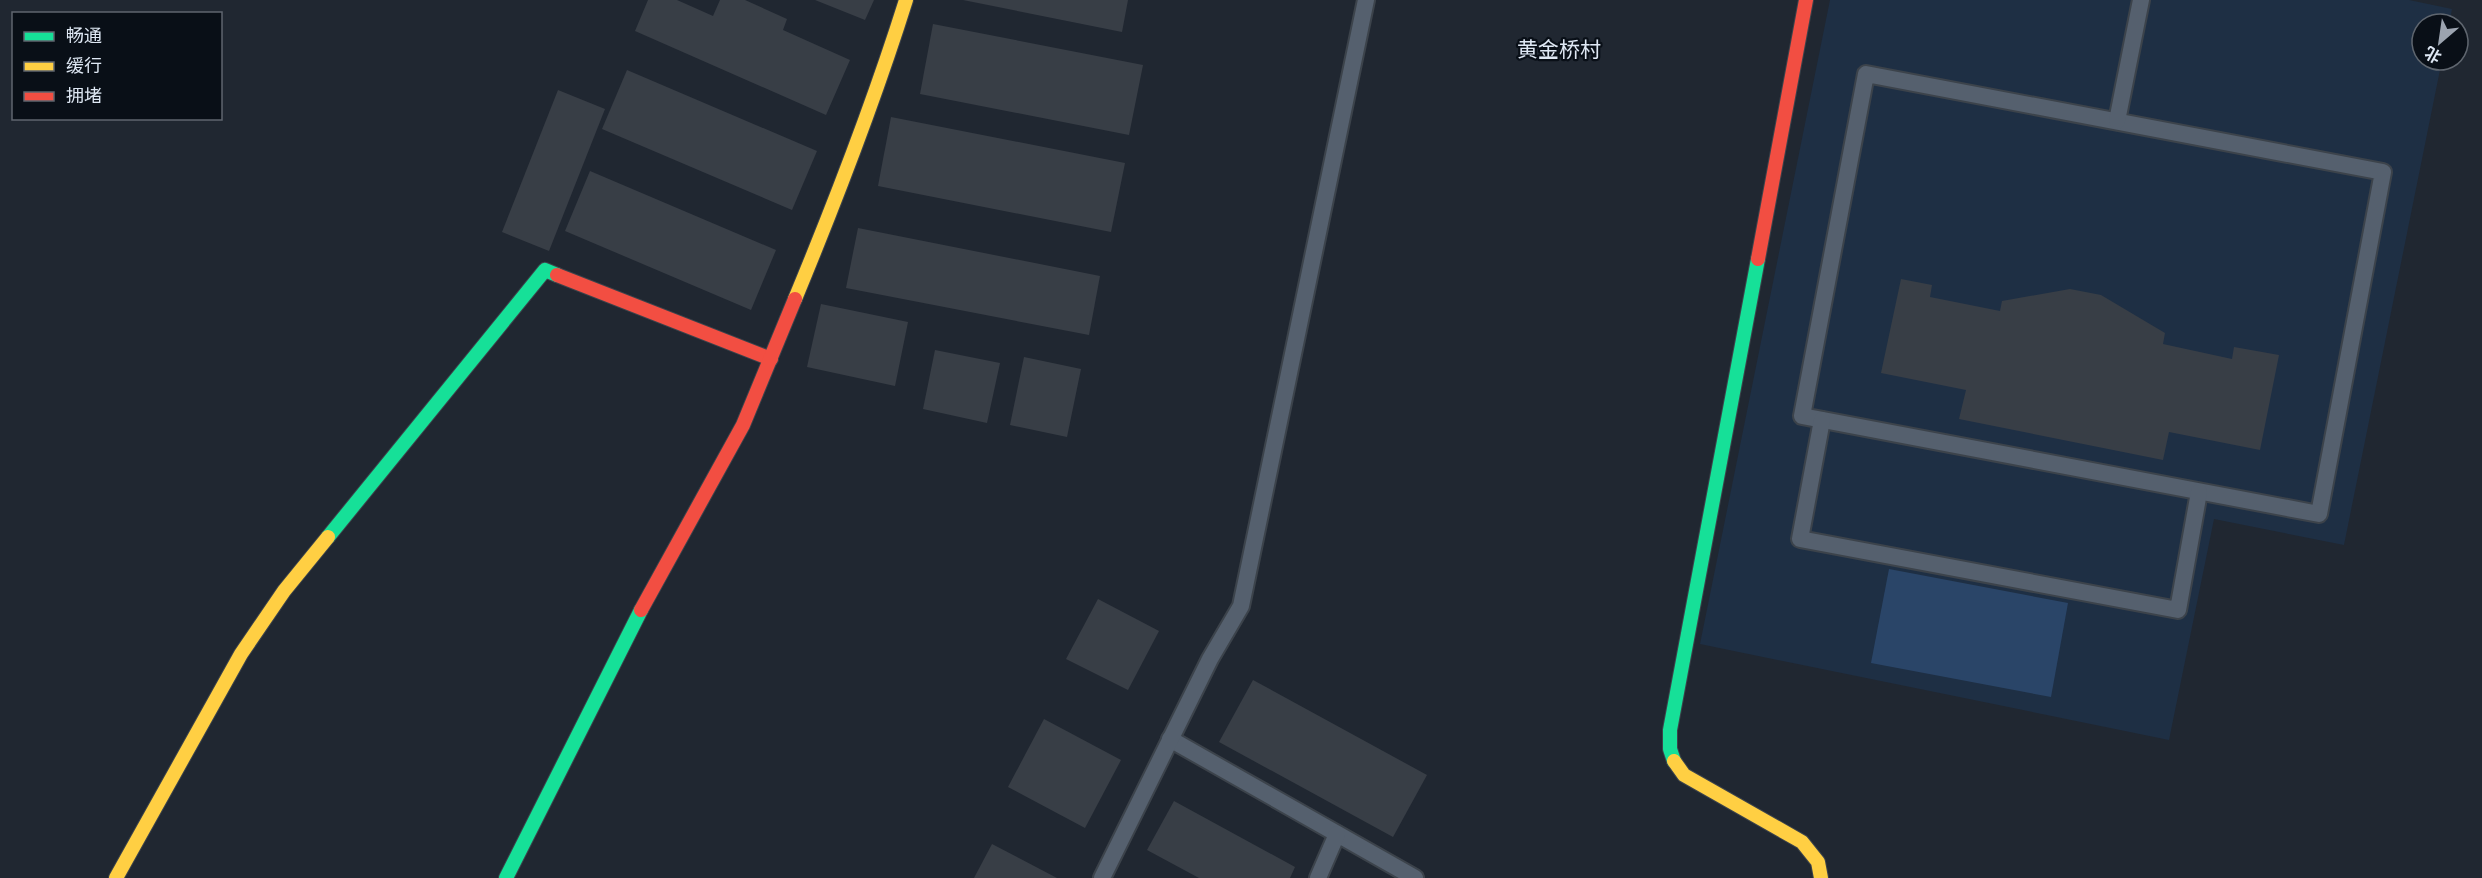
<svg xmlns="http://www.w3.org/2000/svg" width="2482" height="878" font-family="'Public Sans','Noto Sans SC',sans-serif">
<rect width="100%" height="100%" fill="#202731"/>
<polygon fill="#1e2f44" points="1830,0 2409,0 2452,9 2449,24 2422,24 2422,60 2442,60 2344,545 2214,519 2169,740 1700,644"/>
<polygon fill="#2a4568" points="1889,569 2068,603 2051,697 1871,663"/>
<g fill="#383e46">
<polygon points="648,0 677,0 713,16 720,0 745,0 787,19 783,30 850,60 826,115 635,31"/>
<polygon points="815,0 874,0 865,20"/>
<polygon points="963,0 1128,0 1122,32"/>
<polygon points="933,24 1143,65 1129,135 920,94"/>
<polygon points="627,70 817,151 792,210 602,129"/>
<polygon points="558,90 605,109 549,251 502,232"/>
<polygon points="891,117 1125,163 1111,232 878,186"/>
<polygon points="590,171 776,250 751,310 565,231"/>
<polygon points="858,228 1100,276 1089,335 846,288"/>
<polygon points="1901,279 1932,285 1930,297 2000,311 2002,301 2070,289 2101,295 2165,333 2163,344 2232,359 2234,347 2279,355 2260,450 2169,432 2163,460 1959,419 1966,390 1881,373"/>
<polygon points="821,304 908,322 895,386 807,367"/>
<polygon points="935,350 1000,363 987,423 923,409"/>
<polygon points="1024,357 1081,369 1067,437 1010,425"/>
<polygon points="1098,599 1159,631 1128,690 1066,659"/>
<polygon points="1253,680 1427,775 1393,837 1219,742"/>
<polygon points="1044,719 1121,760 1085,828 1008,787"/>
<polygon points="1174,801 1295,867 1290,878 1199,878 1147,850"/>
<polygon points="992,844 1057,878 974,878"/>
</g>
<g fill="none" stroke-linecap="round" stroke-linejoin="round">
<defs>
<g id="lane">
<polygon points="1866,74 2383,172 2319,514 1802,416"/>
<polyline points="2117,121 2141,0"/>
<polyline points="1822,420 1800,539 2178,610 2199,492"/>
<polyline points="1170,739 1415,878"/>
<polyline points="1102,878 1210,659 1241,606 1366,0"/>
<polyline points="1318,878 1337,834"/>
</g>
<g id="fast">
<polyline points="328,537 545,270 557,275"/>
<polyline points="1674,761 1670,749 1670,730 1758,259"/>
<polyline points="506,878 641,610"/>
</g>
<g id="slow">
<path d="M795 299C836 200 874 102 906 0"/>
<polyline points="1674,761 1684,775 1802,842 1818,862 1821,878"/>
<polyline points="116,878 241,654 284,591 328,537"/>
</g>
<g id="jam">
<polyline points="1758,259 1806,0"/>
<polyline points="557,275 771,359"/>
<polyline points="641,610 743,425 795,299"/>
</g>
</defs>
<use href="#lane" stroke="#3c434b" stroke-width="20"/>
<use href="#fast" stroke="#3c434b" stroke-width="16"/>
<use href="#slow" stroke="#3c434b" stroke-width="16"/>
<use href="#jam" stroke="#3c434b" stroke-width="16"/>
<use href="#lane" stroke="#55606e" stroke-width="16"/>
<use href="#fast" stroke="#16e098" stroke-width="14"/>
<use href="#slow" stroke="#ffcf43" stroke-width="14"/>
<use href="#jam" stroke="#f24e42" stroke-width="14"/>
</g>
<g text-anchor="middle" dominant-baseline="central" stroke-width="4.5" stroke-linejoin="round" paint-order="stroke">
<g font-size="21" fill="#dfe8f4" stroke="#090f17">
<text x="1559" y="49">黄金桥村</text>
</g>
</g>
<rect x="12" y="12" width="210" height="108" fill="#090f17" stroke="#5f666f" stroke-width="1.5"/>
<rect x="24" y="32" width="30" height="9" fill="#16e098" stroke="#5f666f" stroke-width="1.5"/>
<text x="66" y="42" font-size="18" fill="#dfe8f4">畅通</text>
<rect x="24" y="62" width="30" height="9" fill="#ffcf43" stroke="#5f666f" stroke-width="1.5"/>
<text x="66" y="72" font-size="18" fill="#dfe8f4">缓行</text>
<rect x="24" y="92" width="30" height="9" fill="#f24e42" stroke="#5f666f" stroke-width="1.5"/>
<text x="66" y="102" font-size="18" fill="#dfe8f4">拥堵</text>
<g transform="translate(2440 42) rotate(209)"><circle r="28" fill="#090f17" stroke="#5f666f" stroke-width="1.5"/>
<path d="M0-4.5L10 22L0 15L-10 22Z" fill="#9ca4b0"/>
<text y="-9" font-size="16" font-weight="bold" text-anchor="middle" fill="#dfe8f4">北</text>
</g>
</svg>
